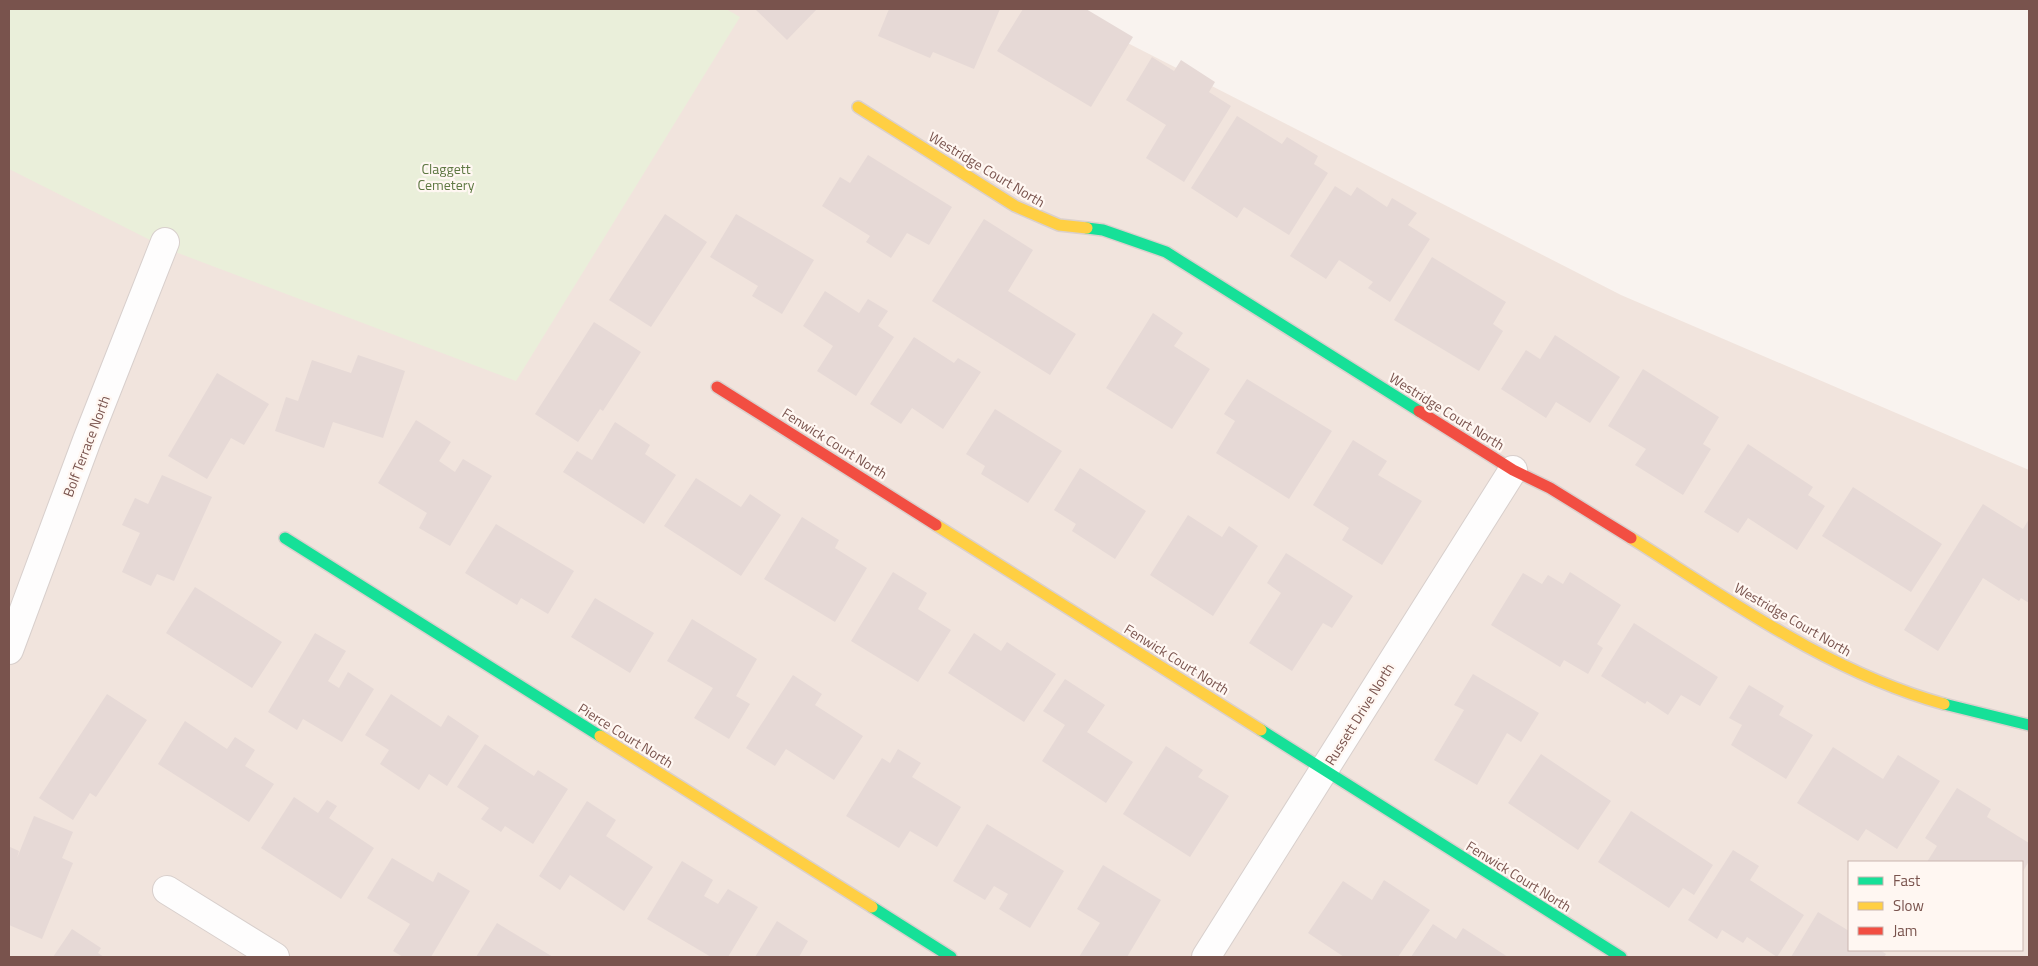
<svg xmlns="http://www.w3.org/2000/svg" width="2038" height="966" font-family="'Titillium Web',sans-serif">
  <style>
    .residential { fill: #f1e4dd; fill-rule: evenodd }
    .green { fill: #eaefda }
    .building { fill: #e6d9d6 }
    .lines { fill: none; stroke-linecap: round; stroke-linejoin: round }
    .street-casing { stroke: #d8cfcc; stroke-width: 30 }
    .fast-casing { stroke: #dad0cd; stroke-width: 14 }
    .slow-casing { stroke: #dad0cd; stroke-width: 14 }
    .jam-casing { stroke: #dad0cd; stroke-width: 14 }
    .street { stroke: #fefdfd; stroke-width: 28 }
    .fast { stroke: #16e098; stroke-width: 11 }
    .slow { stroke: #ffcf43; stroke-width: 11 }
    .jam { stroke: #f24e42; stroke-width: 11 }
    .labels { text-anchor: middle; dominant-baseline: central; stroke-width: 4.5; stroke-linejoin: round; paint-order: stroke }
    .park-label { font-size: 14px; fill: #5e7842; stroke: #fff7f2 }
    .street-label { font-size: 14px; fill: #79534d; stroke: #fff7f2 }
  </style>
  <rect width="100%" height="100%" fill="#f9f3ef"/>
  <path class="residential" d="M9,9h1052l560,286 408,175v487h-2020zM1849,862h173v88h-173z"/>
  <path class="green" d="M9,9h717l14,8 -224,364 -346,-131 -161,-81z"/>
  <path class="building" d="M755,9h62l-30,31z
    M889,9h111l-26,60 -41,-17 -3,6 -52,-22z
    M1023,9h63l47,28 -42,70 -94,-56z
    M1152,57l22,14 7,-11 34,22 -6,10 22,14 -47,76 -38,-24 20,-33 -40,-25z
    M1237,116l45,28 5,-7 31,19 -4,8 14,9 -39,62 -45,-28 -7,11 -46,-30z
    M868,155l84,52 -23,38 -22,-12 -16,25 -25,-16 4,-6 -48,-30 18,-29 10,6z
    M1335,186l16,10 6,-9 30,20 5,-9 25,15 -9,12 22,14 -40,63 -22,-14 5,-6 -34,-22 -13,19 -36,-23z
    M665,214l42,28 -56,85 -42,-27z
    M736,214l78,46 -32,54 -30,-18 6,-10 -48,-29z
    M984,219l49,31 -25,41 68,43 -26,41 -118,-74z
    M1432,257l74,45 -13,22 10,7 -24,40 -85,-51z
    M825,291l34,22 9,-14 20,12 -10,15 16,11 -38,59 -39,-25 16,-25 -30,-20z
    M1153,313l30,20 -9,13 36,23 -38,60 -66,-41z
    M594,322l47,30 -38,59 -3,-2 -22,33 -43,-28z
    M1555,335l65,42 -30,46 -34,-21 -10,16 -45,-29 25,-39 14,9z
    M914,337l40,26 4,-5 23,14 -38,57 -31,-21 -11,16 -31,-20z
    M358,355l47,16 -22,67 -50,-16 -9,26 -49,-17 11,-34 12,4 14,-41 39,13z
    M1643,369l76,48 -16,27 8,5 -28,46 -48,-30 11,-16 -38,-23z
    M217,373l52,31 -25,41 -13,-7 -24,41 -39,-23z
    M1247,379l85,52 -43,68 -73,-46 19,-32 -11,-7z
    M995,409l67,42 -34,52 -47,-29 4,-8 -19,-12z
    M416,420l35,22 -12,19 16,11 8,-13 29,17 -42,70 -31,-18 8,-15 -49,-30z
    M615,422l35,23 -5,9 31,21 -32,49 -81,-52 14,-21 15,9z
    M1353,440l34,21 -9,14 44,26 -40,64 -40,-25 7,-12 -36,-23z
    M1748,444l65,43 -5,8 17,11 -28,44 -49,-32 -10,15 -34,-21z
    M1080,468l66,43 -31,48 -43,-28 4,-7 -22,-14z
    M162,475l50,22 -38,84 -17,-7 -6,12 -29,-14 18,-39 -18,-8 13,-27 13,6z
    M696,478l45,29 9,-13 31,21 -40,61 -77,-50z
    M1853,487l89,57 -31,48 -89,-56z
    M1983,504l40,25 6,-10v84l-8,-5 -2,3 -36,-23 -45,73 -34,-21z
    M1188,515l34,22 7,-11 29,20 -45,70 -63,-41z
    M802,517l37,23 -4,8 32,20 -32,54 -71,-43z
    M496,524l78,47 -26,43 -27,-16 -4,7 -52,-32z
    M1286,553l67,43 -21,32 -9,-5 -31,48 -43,-28 32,-50 -14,-10z
    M893,572l34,21 -9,16 33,21 -33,52 -67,-41z
    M1570,572l51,33 -24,39 6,4 -15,26 -24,-14 -4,7 -69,-42 32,-52 19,11 6,-9 15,9z
    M195,587l87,55 -30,46 -86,-55z
    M595,598l59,35 -24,40 -59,-36z
    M692,619l65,40 -21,37 14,8 -21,35 -35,-21 19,-30 -46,-27z
    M1634,623l84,54 -18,29 -19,-11 -13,20 -21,-14 -2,3 -44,-28z
    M315,633l31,18 -18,30 11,7 9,-16 26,17 -32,53 -39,-23 -6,11 -29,-18z
    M974,633l27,18 6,-9 49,32 -32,48 -76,-49z
    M1473,674l66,39 -18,29 -14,-9 -30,52 -43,-25 30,-50 -10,-5z
    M793,675l29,19 -7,11 48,31 -29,44 -48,-31 -11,17 -29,-18z
    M1065,679l40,26 -18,27 46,30 -27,41 -64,-42 23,-36 -22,-14z
    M1749,685l35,21 -5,9 34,20 -27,44 -55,-34 11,-20 -13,-7z
    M107,694l40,26 -51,77 -6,-4 -17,27 -34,-22z
    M391,694l50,33 7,-12 31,21 -32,50 -18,-12 -10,16 -39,-26 9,-14 -24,-15z
    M185,721l42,28 8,-12 20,13 -10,16 29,18 -25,38 -91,-58z
    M485,744l49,32 4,-6 30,19 -35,55 -28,-18 -4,6 -20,-13 8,-11 -32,-21z
    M1166,746l37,24 -5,7 31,19 -39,61 -67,-43z
    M1833,747l50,32 15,-24 42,26 -43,68 -31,-20 -8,12 -61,-38z
    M898,749l23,14 -9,14 49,30 -24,40 -27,-16 -11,17 -53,-32 36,-58 8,5z
    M1541,754l70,47 -33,49 -70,-47z
    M1957,788l34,21 -4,8 42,26v18l-7,12v-11h-95l10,-16 -12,-8z
    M294,797l24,16 9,-13 10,6 -8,12 45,30 -33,51 -80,-51z
    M587,801l29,19 -10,16 47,31 -29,44 -54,-36 -10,15 -21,-14z
    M1631,811l82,54 -19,30 -11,-7 -14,20 -71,-46z
    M34,816l39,16 -11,26 11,5 -31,76 -33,-14v-77l1,-1 9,4 -2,7z
    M987,824l77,47 -34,57 -31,-19 9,-15 -14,-8 -9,14 -32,-19z
    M1733,850l26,16 -9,14 54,35 -27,42 -30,-20 -4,6 -21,-13 -5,9 -29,-19z
    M392,858l41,24 5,-10 32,19 -39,66h-28l-10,-6 17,-27 -43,-26z
    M682,861l31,19 -9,16 14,8 10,-15 30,18 -30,50h-17l-64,-38z
    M1103,865l58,35 -34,57h-48l21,-34 -23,-14z
    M1384,880l46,30 -32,47h-54l-36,-24 35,-52 29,19z
    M1818,912l31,19v19h31l6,4 -2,3h-93z
    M777,921l31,20 -9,16h-44z
    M497,923l56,34h-77z
    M1433,924l23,15 7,-11 45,29h-97z
    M72,929l29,19 -3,5 6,4h-51z"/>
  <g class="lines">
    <g class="street-casing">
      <path id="street" d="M9,650l78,-210 78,-198
        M167,890l108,67
        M1206,957l307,-487"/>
    </g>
    <g class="fast-casing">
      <path id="fast" d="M1087,228l16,2 63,22 253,159
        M285,538l315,198
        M1944,704l85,21
        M1261,730l360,227
        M872,907l79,50"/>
    </g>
    <g class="slow-casing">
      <path id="slow" d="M858,107l157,99 44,19 28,3
        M936,525l325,205
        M1631,538c100,63 198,134 313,166
        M600,736l272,171"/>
    </g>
    <g class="jam-casing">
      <path id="jam" d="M717,387l219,138
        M1419,411l94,59 37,18 81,50"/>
    </g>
    <use href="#street" class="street"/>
    <use href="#fast" class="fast"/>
    <use href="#slow" class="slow"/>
    <use href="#jam" class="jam"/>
  </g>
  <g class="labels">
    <g class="park-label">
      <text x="446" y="168">Claggett<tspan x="446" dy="16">Cemetery</tspan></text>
    </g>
    <g class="street-label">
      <text transform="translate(987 169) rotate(31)">Westridge Court North</text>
      <text transform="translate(1447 411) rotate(32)">Westridge Court North</text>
      <text transform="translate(835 443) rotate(32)">Fenwick Court North</text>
      <text transform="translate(86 446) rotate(-69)">Bolf Terrace North</text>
      <text transform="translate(1793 619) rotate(30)">Westridge Court North</text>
      <text transform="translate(1177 659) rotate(32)">Fenwick Court North</text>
      <text transform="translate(1359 714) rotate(-58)">Russett Drive North</text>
      <text transform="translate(626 735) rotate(32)">Pierce Court North</text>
      <text transform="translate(1519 876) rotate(32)">Fenwick Court North</text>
    </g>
  </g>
  <rect width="2038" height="966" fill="none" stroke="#79534d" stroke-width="20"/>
  <rect x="1848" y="861" width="175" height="90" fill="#fff7f2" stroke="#c9b5b0"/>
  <rect x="1858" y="877" width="25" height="8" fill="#16e098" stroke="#c9b5b0"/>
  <text x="1893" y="886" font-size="15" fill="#79534d">Fast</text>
  <rect x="1858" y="902" width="25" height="8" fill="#ffcf43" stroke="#c9b5b0"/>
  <text x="1893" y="911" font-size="15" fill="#79534d">Slow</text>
  <rect x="1858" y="927" width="25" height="8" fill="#f24e42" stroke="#c9b5b0"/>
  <text x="1893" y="936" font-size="15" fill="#79534d">Jam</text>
</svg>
